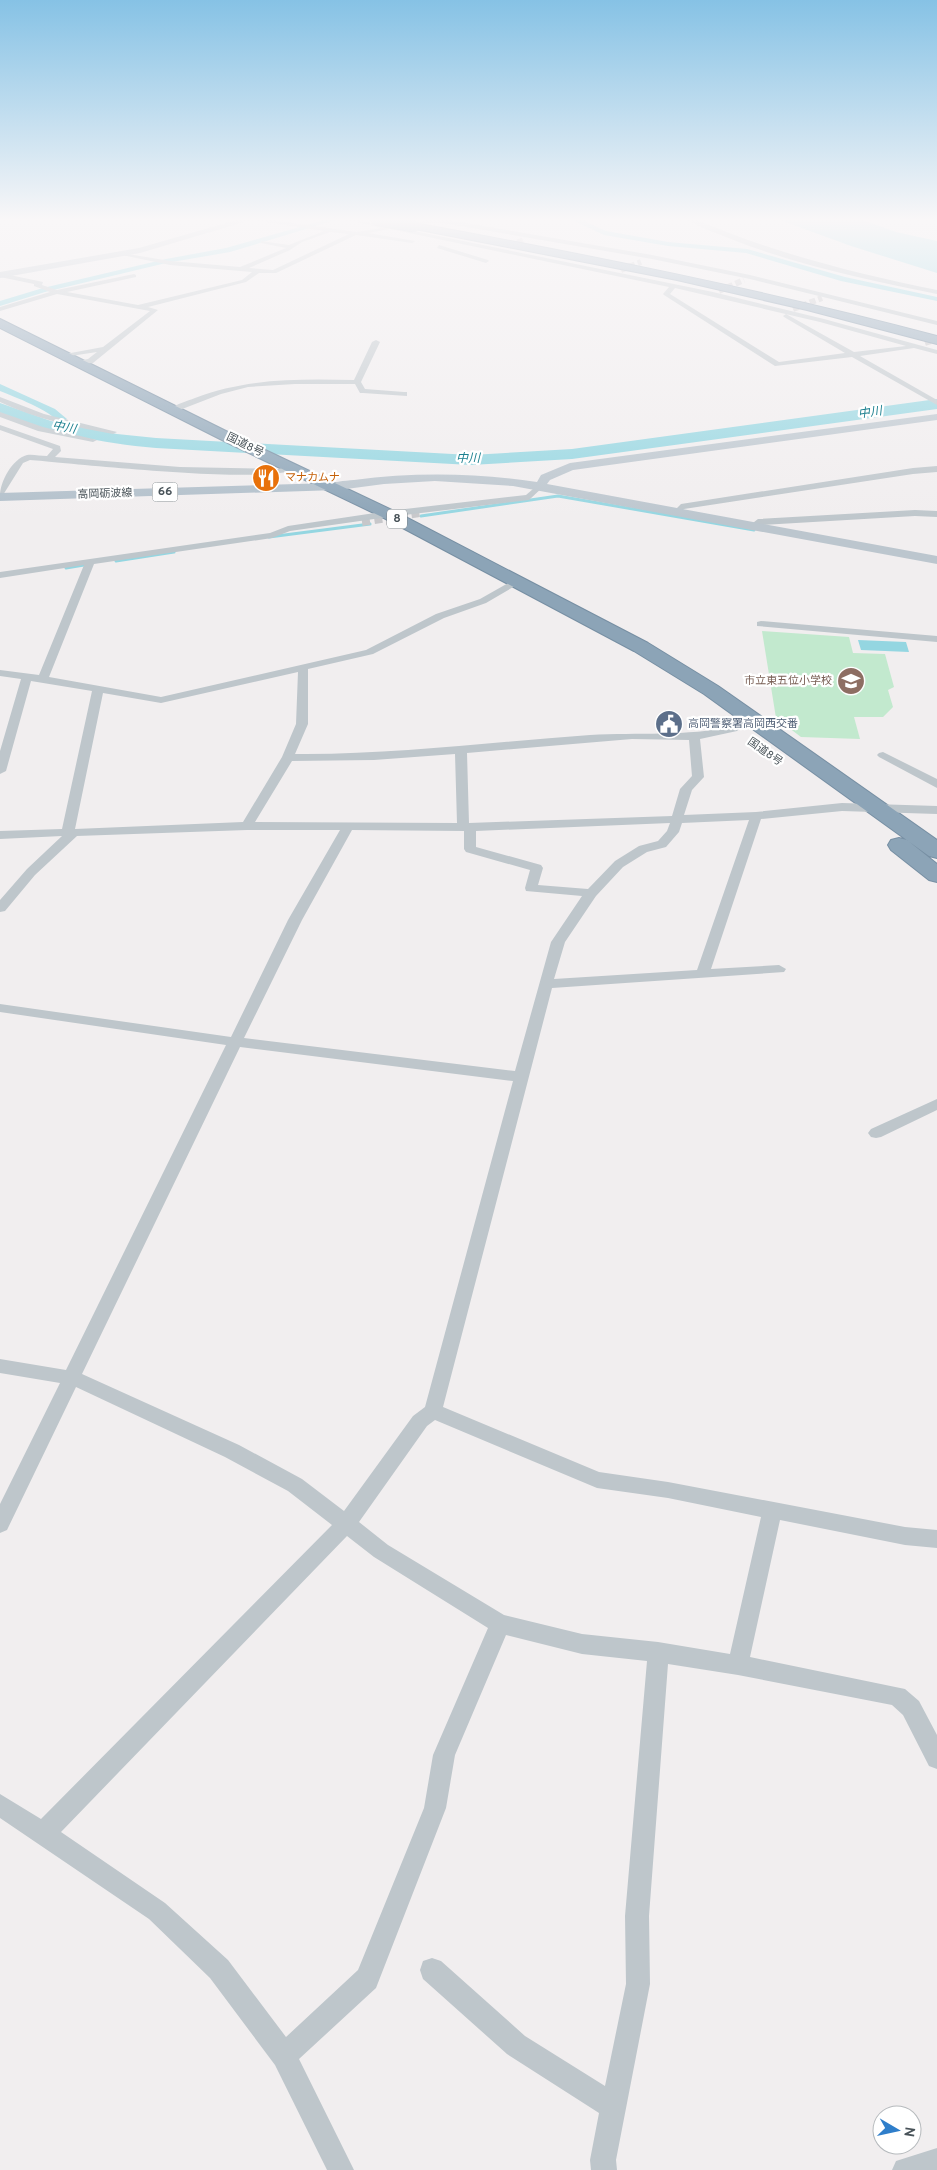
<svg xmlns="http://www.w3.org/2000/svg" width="937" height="2170" font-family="Overpass,'Noto Sans JP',sans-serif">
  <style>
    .green { fill: #c2e9ce }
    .water { fill: #94d6e1 }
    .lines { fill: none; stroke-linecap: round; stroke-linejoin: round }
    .stream { stroke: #94d6e1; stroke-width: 3 }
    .canal { fill: #94d6e1; fill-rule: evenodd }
    .river { fill: #94d6e1; fill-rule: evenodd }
    .street-tunnel-far1 { stroke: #c7c7ca; stroke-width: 6; stroke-dasharray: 6 3; stroke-linecap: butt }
    .street-tunnel { stroke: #c7c7ca; stroke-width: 8; stroke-dasharray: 8 4.5; stroke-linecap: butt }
    .highway-casing { stroke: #778fa3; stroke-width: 2 }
    .street { fill: #bec6cb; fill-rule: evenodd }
    .secondary { fill: #bcc6ce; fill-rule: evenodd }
    .primary { fill: #b1bfca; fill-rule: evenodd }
    .highway { fill: #8ca4b7; fill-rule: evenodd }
    .highway-bridge-casing { stroke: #778fa3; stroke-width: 13; stroke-linecap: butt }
    .highway-bridge { stroke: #8ca4b7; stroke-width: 12 }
    .labels { text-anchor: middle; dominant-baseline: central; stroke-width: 4.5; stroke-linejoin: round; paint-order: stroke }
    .far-street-label { font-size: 11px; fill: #495359; stroke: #fff }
    .far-food-label { font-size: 11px; fill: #c56008; stroke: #fff; text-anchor: start }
    .far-education-label { font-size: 11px; fill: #785e54; stroke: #fff; text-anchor: end }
    .far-service-label { font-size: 11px; fill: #4e5e75; stroke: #fff; text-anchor: start }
    .far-water-label { font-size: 12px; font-style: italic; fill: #1d8090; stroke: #fff }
    .shield { fill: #fff; stroke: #80878b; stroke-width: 1 }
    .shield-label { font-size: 12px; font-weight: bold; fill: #495359 }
  </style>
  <rect width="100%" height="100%" fill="#f1eeef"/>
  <path class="green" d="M762,631l87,6 4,16 32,1 9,33 -6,3 5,17 -10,10h-29l6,22 -59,-2 -25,-19z"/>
  <path class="water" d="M777,219h83l36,13 41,9v32l-86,-27z
    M858,640l48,2 3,10 -48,-2z"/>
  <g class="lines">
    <path class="stream" d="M421,516l137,-20 196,34
      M269,537l101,-13
      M116,561l58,-9
      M66,568l24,-4"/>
    <path class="canal" d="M328,219h11l-109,33 -64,11 -121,29 -45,14v-5l43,-13 123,-29 60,-11z
      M570,219h10l26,12 62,11 79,7 98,28 92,20v4l-96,-20 -95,-28 -78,-7 -64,-11z
      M0,384l55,25 12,10 -4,3h-6c-4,-11 -45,-26 -57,-31z"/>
    <path class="river" d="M937,399v10l-365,50 -101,6 -315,-17c-56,-5 -103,-15 -156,-34v-11l51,18 66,13 39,4 315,17 101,-6z"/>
    <path class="street-tunnel-far1" d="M509,246l15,-6
      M621,270l20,-8
      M719,291l25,-11
      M793,309l29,-11
      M925,343l12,-4"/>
    <path class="street-tunnel" d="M362,522l58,-9"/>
    <g class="highway-casing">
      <path id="highway" d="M414,223c176,32 350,67 523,113v8l-130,-34 -130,-30 -267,-52 -1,-2z
        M0,319l240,119 154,73 254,132 70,43 219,154v18l-8,-2 -225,-162 -70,-43 -252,-134 -152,-73 -230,-116z
        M899,838l8,2 30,24v18l-8,-2 -38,-30 -3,-5 3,-5z"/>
    </g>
    <path class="street" d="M247,219h17l93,13 24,-4 -36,-9c16,0 32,8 47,7 17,-2 33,-7 51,-7l209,36 98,20 187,46v4l-187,-46 -98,-20 -209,-36h-15l-29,5 314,64 111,27 113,31v4l-23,-6 -54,8 77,44v5l-85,-48 -77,9 -111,-71 -1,-1 6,-7 -279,-58 -22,4 47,8 -3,2 -56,-8 -80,38h-17l-13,9 -98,25 10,3 -65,53 -15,2v-4l10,-2 9,-7 -33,5 -4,-2 43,-8 47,-36 -93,-17 -57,17v-4l50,-15 -16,-6v-2l-34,-7v-4l43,9 -1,3 15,5 77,-16 2,1v2l-69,15 71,13 104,-25 10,-8 -82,-7 -48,-10v-2l48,8 70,6 46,-19 -25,-5v-2l28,4 35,-14zM330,232l19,2 -76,36 -24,-2 41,-18 12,-8zM675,288l145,34 86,24 -52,6 -68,-38 -3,2 1,1 61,36 -66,9 -109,-68z
      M687,219h8c78,34 159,54 242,71v4c-68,-14 -136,-28 -201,-53 -16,-7 -35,-12 -49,-22z
      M439,245l49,15 1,1 -3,2 -49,-15z
      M376,340l4,2 -19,40 4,7 39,3h3v4l-44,-3h-3l-5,-9h-60l-47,3 -27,7 -44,17 -7,-2c7,-5 17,-8 25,-11 52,-20 104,-19 159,-18l18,-38z
      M0,397l44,17 73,18 -4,2c-39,-7 -77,-15 -113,-32z
      M0,412l43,15 54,13 -4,2 -55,-11 -38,-14z
      M0,425l60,21 1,5 -6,6 125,10 98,2 15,-4 4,3c-23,18 -227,-5 -267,-8l-7,3 -20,32 -3,1c0,-14 12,-37 27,-41 6,-1 13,1 20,1l6,-7 -53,-19z
      M937,466v6l-24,2 -229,35 -7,6 -4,-3 8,-8 232,-36z
      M540,483l4,3 -15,14 -141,17 -98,14 -18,7 -178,26 -45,113 112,20 205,-47 70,-36 44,-15 37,-21 3,1v4l-34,20 -42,15 -71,36 -65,15v55l-13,30c99,1 196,-12 295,-19 48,-3 97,2 143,-9l4,1 2,2 -2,2 -37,8 4,38 -12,13 -8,25 72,-3 86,-9 95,3v8l-95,-3 -81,8 -50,150 68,-4 7,4 -2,3 -232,16 -109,419 156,65 69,10 237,45 32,3v18l-32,-3 -125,-25 -30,137 155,32 14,12 18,34v34l-8,-3 -26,-51 -11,-10 -154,-30 -70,-11 -19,252 1,68 -34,176 1,10h-26l-1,-10 9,-47 -92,-59 -84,-75 -3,-9 3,-9 9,-3 9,3 84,75 80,50 21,-102 -1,-68 22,-255 -65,-7 -76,-19 -51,120 -9,53 -70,180 -77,71 55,111h-27l-52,-105 -65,-87 -61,-59 -149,-101v-24l41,25 291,-294 -44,-34 -63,-34 -149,-70 -69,143 -7,3v-29l60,-121 -60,-10v-14l66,11 160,-325 -226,-33v-8l231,33 57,-117 52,-90h-93l-170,6 -42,39 -30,36 -5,1v-12l27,-31 35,-33 -62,3v-8l62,-2 30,-138 -61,-10 -25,90 -6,3v-23l21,-72 -21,-3v-6l39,5 45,-110 -84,13v-6l270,-39 18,-7 100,-15 138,-16zM298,672l-2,52 -14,33 -39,65 -168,7 28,-136 58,10zM632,739l57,1 3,36 -12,13 -8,27 -203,7 -2,-70zM455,754l2,69 -202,-1 37,-61 82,-1zM749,820l-52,150 -143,9 11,-37 31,-46 27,-29 24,-15 19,-5 13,-15 3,-9zM670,823l-3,8 -9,10 -19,5 -24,15 -27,28 -50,-4 5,-17 -2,-3 -65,-18v-16zM352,830l112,1v18l2,3 64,18 -5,18 1,3 56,5 -31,46 -36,129 -271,-33 58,-118zM240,1047l273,34 -88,326 -12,9 -69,95 -42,-32 -63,-34 -157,-71zM435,1420l162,68 71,10 93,19 -31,137 -72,-12 -76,-8 -78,-19 -116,-70 -29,-23 68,-96zM347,1536l27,21 114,71 -55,127 -9,53 -66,162 -72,67 -58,-77 -63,-57 -104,-71z
      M915,510l22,1v6l-22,-1 -155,9 -7,4 -4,-3 9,-7z
      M761,621l176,15v6l-180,-16v-4z
      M883,752l54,27v9l-58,-31 -2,-2 2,-2z
      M937,1099v11l-56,27 -5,1 -5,-1 -3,-4 3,-4z
      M937,2148v22h-45l4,-9z"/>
    <path class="secondary" d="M240,219h14l-114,34 -140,25v-6l139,-24z
      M937,414v6l-364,50 -23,10 -3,4 390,72v8l-424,-78 -78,-5 -51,3 -53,7 -6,-4c6,-6 20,-6 29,-7 61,-8 122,-7 183,2l4,-7 29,-12z"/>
    <path class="primary" d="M331,483l7,4 -2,3 -336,11v-8z"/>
    <use href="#highway" class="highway"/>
    <g class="highway-bridge-casing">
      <path id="highway-bridge" d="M376,219l38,7"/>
    </g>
    <use href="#highway-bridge" class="highway-bridge"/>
  </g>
  <linearGradient id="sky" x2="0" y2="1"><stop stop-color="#86c2e5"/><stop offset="0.42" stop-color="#f9f7f8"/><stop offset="1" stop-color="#f9f7f8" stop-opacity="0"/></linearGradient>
  <rect width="937" height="523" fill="url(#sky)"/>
  <defs>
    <g id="restaurant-disc" transform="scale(1.4375)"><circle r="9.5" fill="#e8710a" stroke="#fff"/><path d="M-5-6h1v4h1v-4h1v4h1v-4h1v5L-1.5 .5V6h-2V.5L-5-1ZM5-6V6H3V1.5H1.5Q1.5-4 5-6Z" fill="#fff"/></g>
    <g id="school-disc" transform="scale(1.4375)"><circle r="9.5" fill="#8d6e63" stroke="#fff"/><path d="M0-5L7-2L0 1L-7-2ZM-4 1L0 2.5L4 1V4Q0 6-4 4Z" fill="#fff"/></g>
    <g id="civic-disc" transform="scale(1.4375)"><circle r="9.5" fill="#5c6f8a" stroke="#fff"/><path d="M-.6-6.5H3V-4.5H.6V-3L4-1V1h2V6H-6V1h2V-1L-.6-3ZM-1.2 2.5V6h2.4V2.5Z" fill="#fff"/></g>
  </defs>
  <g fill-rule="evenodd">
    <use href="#restaurant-disc" x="266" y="478"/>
    <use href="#school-disc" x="851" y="681"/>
    <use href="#civic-disc" x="669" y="724"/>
  </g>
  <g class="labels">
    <g class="far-street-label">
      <text transform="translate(245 445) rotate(26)">国道8号</text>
      <text transform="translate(105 494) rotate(-2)">高岡砺波線</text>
      <text transform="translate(765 752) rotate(35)">国道8号</text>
    </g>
    <g class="far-food-label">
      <text x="285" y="478">マナカムナ</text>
    </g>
    <g class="far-education-label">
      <text x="832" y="681">市立東五位小学校</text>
    </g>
    <g class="far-service-label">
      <text x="688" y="724">高岡警察署高岡西交番</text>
    </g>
    <g class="far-water-label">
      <text transform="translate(870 413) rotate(-8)">中川</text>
      <text transform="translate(64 428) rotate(10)">中川</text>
      <text x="468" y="459">中川</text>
    </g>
    <g class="shield">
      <rect x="152.5" y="482.5" width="25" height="19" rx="4"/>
      <rect x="387" y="509.5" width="20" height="19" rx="4"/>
    </g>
    <g class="shield-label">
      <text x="165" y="492">66</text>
      <text x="397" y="519">8</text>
    </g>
  </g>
  <g transform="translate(897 2130) rotate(99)"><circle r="24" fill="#ffffff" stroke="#b6babd"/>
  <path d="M0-4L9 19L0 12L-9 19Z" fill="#2f7eca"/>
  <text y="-8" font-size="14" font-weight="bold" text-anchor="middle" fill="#495359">N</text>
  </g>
</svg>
